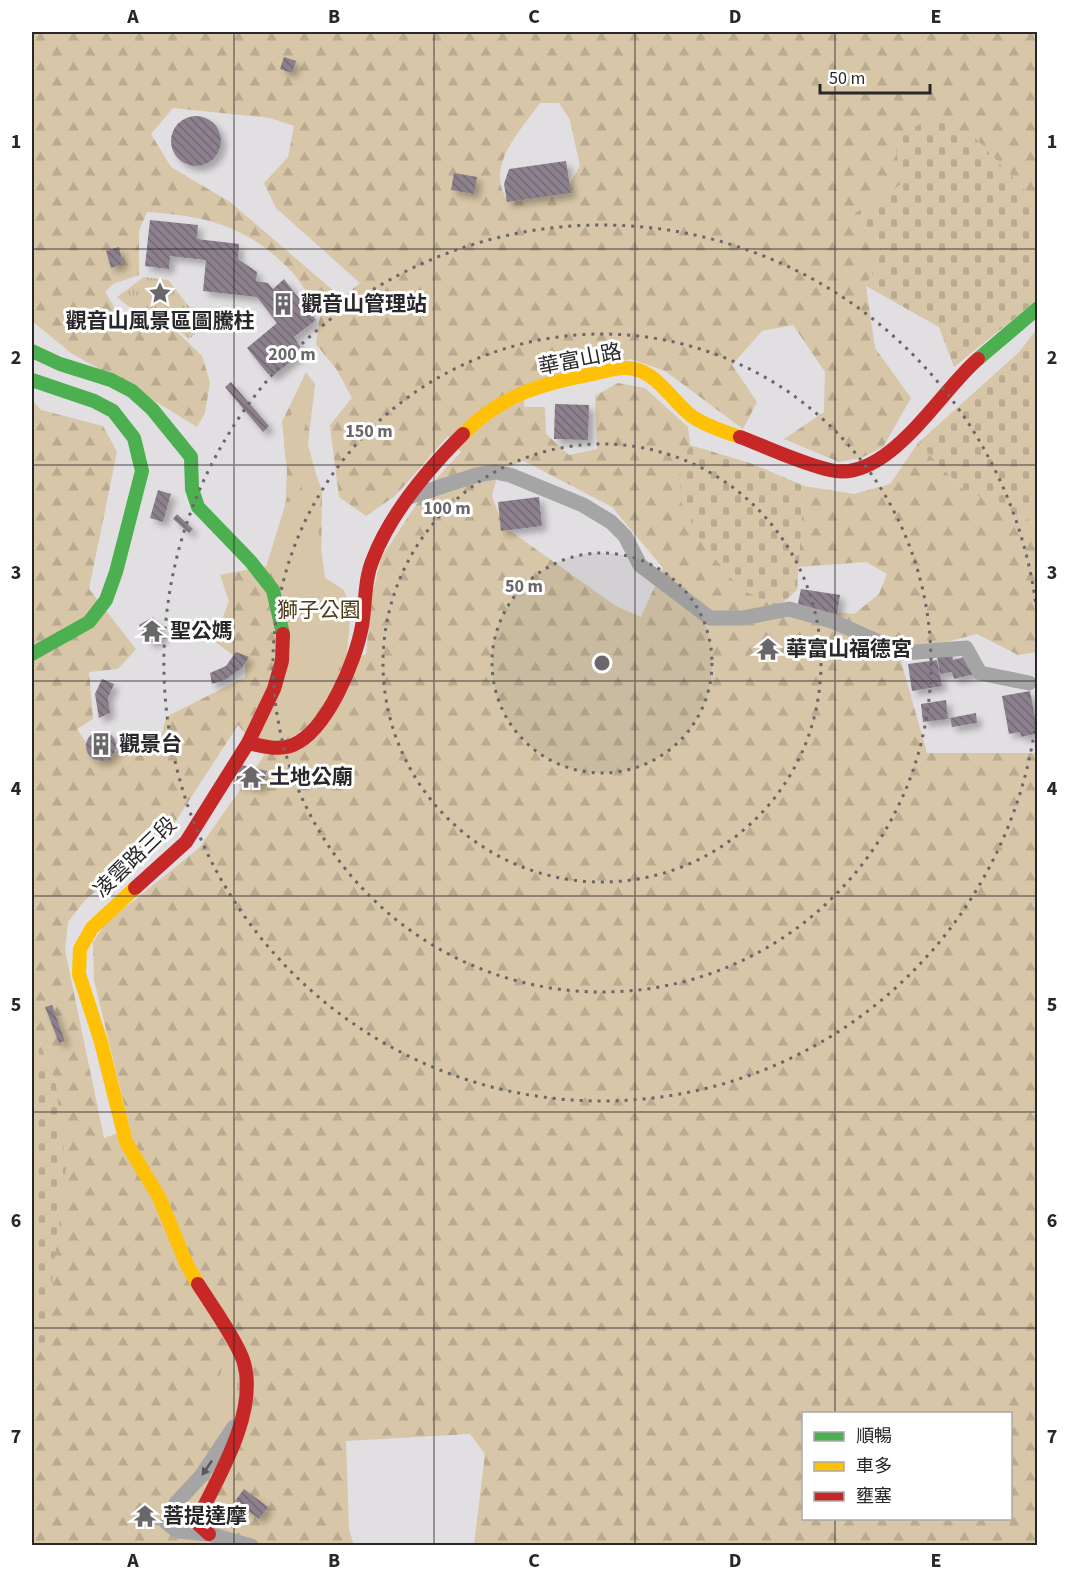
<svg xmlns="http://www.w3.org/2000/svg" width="1069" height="1577" font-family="'Source Sans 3','Noto Sans TC',sans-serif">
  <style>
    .grass { fill: url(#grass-tufts) }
    .forest { fill: url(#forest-firs); fill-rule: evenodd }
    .cemetery { fill: url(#cemetery-stones) }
    .green { fill: #d7c6a7 }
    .building { fill: url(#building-back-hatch); filter: url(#shadow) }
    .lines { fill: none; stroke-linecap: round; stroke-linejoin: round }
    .street { stroke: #a6a5a6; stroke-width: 15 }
    .fast { stroke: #4caf50; stroke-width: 14 }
    .slow { stroke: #ffc107; stroke-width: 14 }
    .jam { stroke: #c62828; stroke-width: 14 }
    .oneway { fill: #5b595b }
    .grid { fill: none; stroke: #292729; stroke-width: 1.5; stroke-opacity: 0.55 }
    .ring { fill: none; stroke: #6a676a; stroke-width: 3; stroke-dasharray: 3 6 }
    .labels { text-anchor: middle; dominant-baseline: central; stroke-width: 6; stroke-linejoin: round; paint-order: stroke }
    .poi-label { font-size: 21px; font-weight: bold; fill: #292729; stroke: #fff; text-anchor: start }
    .street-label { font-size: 21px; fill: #292729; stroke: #fff }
    .park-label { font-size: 21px; fill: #4c3b16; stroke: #fff }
    .centre { fill: #6a676a; stroke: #fff; stroke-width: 3 }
    .ring-label { font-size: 18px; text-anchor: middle; font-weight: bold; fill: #6a676a; stroke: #fff; stroke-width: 6; stroke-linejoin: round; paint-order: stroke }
    .neatline { fill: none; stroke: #292729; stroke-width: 2 }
    .grid-label { font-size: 20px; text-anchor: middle; font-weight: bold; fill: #292729 }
  </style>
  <defs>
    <pattern id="grass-tufts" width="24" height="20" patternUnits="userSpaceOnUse" patternTransform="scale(1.5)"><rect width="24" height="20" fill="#d7c6a7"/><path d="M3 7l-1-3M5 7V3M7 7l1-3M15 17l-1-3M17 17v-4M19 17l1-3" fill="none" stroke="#b9aa90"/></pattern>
    <pattern id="forest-firs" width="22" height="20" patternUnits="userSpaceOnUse" patternTransform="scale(1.5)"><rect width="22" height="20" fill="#d7c6a7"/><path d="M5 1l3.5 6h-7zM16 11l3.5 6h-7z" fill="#b9aa90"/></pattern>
    <pattern id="cemetery-stones" width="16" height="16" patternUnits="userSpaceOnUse" patternTransform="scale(1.5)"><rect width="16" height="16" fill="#d7c6a7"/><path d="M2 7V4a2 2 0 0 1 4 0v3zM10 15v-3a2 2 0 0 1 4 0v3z" fill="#b9aa90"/></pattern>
    <pattern id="building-back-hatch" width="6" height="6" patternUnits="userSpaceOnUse" patternTransform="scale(1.5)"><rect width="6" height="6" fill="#8c808d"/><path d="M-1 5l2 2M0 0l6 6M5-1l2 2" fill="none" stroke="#726973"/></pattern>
    <filter id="shadow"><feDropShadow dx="5" dy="5" stdDeviation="3" flood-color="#0004"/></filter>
  </defs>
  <rect width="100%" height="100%" fill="#e2dfe2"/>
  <path class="grass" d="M144,277l24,3 19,24 20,20 -18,15 -21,-18 -40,-15 -11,-9z"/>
  <path class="forest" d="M32,32h1005v171l-61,-64 -124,76 33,31 -19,40 9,62 36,50 -28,49 -22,11 -22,4 -55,-23 40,-27 1,-40 -32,-47 -31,6 -30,34 25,37 -14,27 -78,-58 -34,-12 -106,28 -1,20h21l1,27 23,21 28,-6 -2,-53 23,-13 27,5 43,39 2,18 -10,22 98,140 76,7 25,-20 8,-20 -21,-12 -68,5 6,-81 50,8 36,-10 28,-41 44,45 75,37v127l-19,3 -41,-21 -78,20 28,99h110v792h-563l11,-91 -15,-20 -124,7 3,89 5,15h-322v-199h12l12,-261 -24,-63v-622l9,10 62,16 14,26 -28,137 47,60 -18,20 -29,3 4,47 -16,10 22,33 35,-21 24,9 8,-33 79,-40v-13l-31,-23 15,-40 -9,-26 46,-9 18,-29 3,-66 -5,-49 24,-50 9,12 -8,69 15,37 -1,82 17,27 11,63 17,-8 6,-58 9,-38 45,-68 35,-38 -13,-16 -53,60 -29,20 -27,-19 -9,-72 22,-27 -15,-28 -21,-26 4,-29c-9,-14 -17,-31 -28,-43 -44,-46 -84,-56 -145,-60l-8,19v44l-26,9 -8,8 12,20 29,4 28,13 28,27 8,26 -5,31 -8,14 -65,-40 -61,-34 -39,-32zM540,103h19l11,17 10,46 -10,17 -62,18c-24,-34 12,-70 32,-98zM173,108l97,10 24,8 -6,31 -24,26 12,25 84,75 -18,15 -112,-96 -59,-35 -20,-33zM524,461l88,46 51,61 -22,49 -25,-11 -113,-80 -11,-30 7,-27zM238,725l26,31 -65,92 -93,75 -13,19 1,38 36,149 -26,9 -39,-188 3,-28 17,-22 83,-67zM804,1414h206v104h-206z"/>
  <path class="cemetery" d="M934,118l42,21 61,64v97l-83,67 -15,-40 -73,-41 19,-40 -33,-31 48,-30 -5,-49z
    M1037,329v196l-75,-37 -44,-45 101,-91z
    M690,445l60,18 54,23 -7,104 -19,17 -38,-18 -37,-45 -22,-42 -1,-35z
    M32,1022l24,63 10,84 -22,178 -12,-1z"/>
  <path class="green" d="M298,390l16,5 -10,35 18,66 -5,25 8,57 19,12 7,18 -4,44 -17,34 -21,30 -18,18 -12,5 -18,-7 24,-130 -18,-38 19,-62 17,-2 -3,-37 -14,-2 -2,-19z
    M226,1348c22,40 8,60 -9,97l-9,1 -2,-4z"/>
  <path class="building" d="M284,57l12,4 -4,12 -12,-4z
    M171 141a25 25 0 1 1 50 0a25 25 0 1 1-50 0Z
    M566,161l5,32 -64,9 -3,-18 5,-15z
    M454,173l23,4 -3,17 -23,-4z
    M150,220l48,5 -1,14 42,5 -1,15 19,13 -1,9 12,2 5,6 11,-10 32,41 -22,17 9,15 -29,23 -6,-1 -21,-26 30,-25 -20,-26 -54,-6 3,-31 -36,-4 -1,13 -24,-3z
    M119,247l4,17 -12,4 -5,-17z
    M231,382l38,44 -6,6 -38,-45z
    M555,404l34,1 -1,35 -34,-1z
    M158,490l13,4 -8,28 -13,-4z
    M539,497l3,29 -41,5 -3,-29z
    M177,514l16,15 -4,4 -16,-14z
    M801,589l39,6 -3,19 -40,-6z
    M153,617l12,19 -14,8 -12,-19z
    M236,652l13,5 -7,11 -17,12 -13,4 -2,-11 16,-7z
    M952,653l1,7 15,-4 6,18 -20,5 -2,-7 -12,2 -3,-18z
    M937,660l5,26 -30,5 -4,-27z
    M102,679l12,5 -6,14 2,15 -11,5 -4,-24z
    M1030,691l8,42 -17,4 -1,-5 -11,2 -7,-38z
    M946,700l2,19 -25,3 -2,-18z
    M976,713l1,10 -25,4 -2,-9z
    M86 746a15 15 0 1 1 30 0a15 15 0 1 1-30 0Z
    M241,765l26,6 -6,17 -26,-5z
    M52,1005l13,36 -6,2 -14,-36z
    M244,1489l24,18 -9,12 -24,-18z"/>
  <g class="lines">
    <path class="street" d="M409,497l68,-22 18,-3 15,3 73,30 28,17 14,14 15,29 70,53h32l47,-9 43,12 72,32 62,-5 14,25 49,10
      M234,1427l-32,48 -26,28 -9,20 10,8 32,3 42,12"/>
    <path class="fast" d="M32,351l28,13 51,16 21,11 20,18 39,48 1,32 6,18 53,55 22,28 10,44
      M978,359l60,-51
      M32,380l62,21 19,10 21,27 8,33 -26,101 -10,28 -17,22 -57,32"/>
    <path class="slow" d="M463,434c37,-38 79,-51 130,-60 15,-3 30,-9 45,-4 22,7 37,34 55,47 13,9 32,15 47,20
      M135,888l-43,40 -12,21 -1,25 22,68 25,100 33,55 28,68 11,19"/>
    <path class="jam" d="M740,437c29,11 60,26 90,33 58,14 110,-79 148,-111
      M248,743c14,3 30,8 45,2 34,-14 63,-85 69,-119 4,-23 2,-46 11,-67 18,-47 55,-90 90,-125
      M135,888l51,-46 62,-99 26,-54 8,-28 1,-27
      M198,1284c12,19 41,60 46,79 14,50 -26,115 -48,159l13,12"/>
  </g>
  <defs><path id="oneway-solid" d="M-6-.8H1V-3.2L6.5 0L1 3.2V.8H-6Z" transform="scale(1.5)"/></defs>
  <use class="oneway" href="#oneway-solid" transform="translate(207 1468) rotate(124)"/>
  <path class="grid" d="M234,32v1514M434,32v1514M635,32v1514M835,32v1382M32,249h1006M32,465h1006M32,681h1006M32,896h1006M32,1112h1006M32,1328h1006M835,1518v28"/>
  <circle cx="602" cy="663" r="110" fill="#6a676a" fill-opacity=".12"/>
  <g class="ring">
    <circle cx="602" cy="663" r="110"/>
    <circle cx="602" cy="663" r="219"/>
    <circle cx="602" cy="663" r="329"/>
    <path d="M1037 713A438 438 0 1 1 1037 613"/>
  </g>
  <defs>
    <g id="sight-bare" transform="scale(1.8)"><path d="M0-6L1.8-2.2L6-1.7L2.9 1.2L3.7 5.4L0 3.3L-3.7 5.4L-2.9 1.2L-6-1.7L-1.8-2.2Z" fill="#6a676a" stroke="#fff" stroke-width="2.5" paint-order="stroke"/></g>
    <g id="building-bare" transform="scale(1.8)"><path d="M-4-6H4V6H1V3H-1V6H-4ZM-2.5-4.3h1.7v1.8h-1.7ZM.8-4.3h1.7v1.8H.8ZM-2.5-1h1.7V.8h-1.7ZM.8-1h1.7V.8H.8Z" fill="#6a676a" stroke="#fff" stroke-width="2.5" paint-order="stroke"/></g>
    <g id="temple-bare" transform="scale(1.8)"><path d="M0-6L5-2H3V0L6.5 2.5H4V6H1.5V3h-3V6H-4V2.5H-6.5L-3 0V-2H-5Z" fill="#6a676a" stroke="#fff" stroke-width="2.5" paint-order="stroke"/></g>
  </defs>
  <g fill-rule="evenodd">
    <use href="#sight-bare" x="160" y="293"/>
    <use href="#building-bare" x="283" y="304"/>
    <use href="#temple-bare" x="152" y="631"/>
    <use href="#temple-bare" x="768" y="649"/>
    <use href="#building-bare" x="101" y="744"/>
    <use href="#temple-bare" x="251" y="777"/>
    <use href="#temple-bare" x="145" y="1516"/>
  </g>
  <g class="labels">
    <g class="poi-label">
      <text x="301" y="304">觀音山管理站</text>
      <text x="160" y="321" text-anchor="middle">觀音山風景區圖騰柱</text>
      <text x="170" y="631">聖公媽</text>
      <text x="786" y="649">華富山福德宮</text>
      <text x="119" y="744">觀景台</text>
      <text x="269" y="777">土地公廟</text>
      <text x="163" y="1516">菩提達摩</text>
    </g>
    <g class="street-label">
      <text transform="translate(580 359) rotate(-11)">華富山路</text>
      <text transform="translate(135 857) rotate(-44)">凌雲路三段</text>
    </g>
    <g class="park-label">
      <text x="319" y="610">獅子公園</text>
    </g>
  </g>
  <circle cx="602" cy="663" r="9" class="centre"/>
  <g class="ring-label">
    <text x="292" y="360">200 m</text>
    <text x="369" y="437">150 m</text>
    <text x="447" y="514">100 m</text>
    <text x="524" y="592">50 m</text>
  </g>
  <rect width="1069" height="1577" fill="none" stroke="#ffffff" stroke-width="66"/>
  <rect x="802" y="1412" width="210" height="108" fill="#ffffff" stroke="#a9a9a9" stroke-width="1.5"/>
  <rect x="814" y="1432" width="30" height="9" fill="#4caf50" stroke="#a9a9a9" stroke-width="1.5"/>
  <text x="856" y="1442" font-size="18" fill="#292729">順暢</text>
  <rect x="814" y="1462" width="30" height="9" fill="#ffc107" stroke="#a9a9a9" stroke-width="1.5"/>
  <text x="856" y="1472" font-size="18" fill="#292729">車多</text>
  <rect x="814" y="1492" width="30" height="9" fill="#c62828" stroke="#a9a9a9" stroke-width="1.5"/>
  <text x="856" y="1502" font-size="18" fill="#292729">壅塞</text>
  <path d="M820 84v9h110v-9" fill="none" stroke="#292729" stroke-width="3"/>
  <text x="829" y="84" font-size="18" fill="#292729" stroke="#ffffff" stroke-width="4.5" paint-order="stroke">50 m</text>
  <rect x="33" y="33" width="1003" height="1511" class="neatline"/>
  <g class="grid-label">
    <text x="133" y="23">A</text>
    <text x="334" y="23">B</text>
    <text x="534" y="23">C</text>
    <text x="735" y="23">D</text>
    <text x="936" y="23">E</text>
    <text x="16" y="148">1</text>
    <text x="1052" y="148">1</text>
    <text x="16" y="364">2</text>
    <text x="1052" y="364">2</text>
    <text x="16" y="579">3</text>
    <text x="1052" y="579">3</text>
    <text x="16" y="795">4</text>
    <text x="1052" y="795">4</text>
    <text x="16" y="1011">5</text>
    <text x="1052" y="1011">5</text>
    <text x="16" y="1227">6</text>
    <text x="1052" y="1227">6</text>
    <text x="16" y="1443">7</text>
    <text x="1052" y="1443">7</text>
    <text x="133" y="1567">A</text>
    <text x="334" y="1567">B</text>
    <text x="534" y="1567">C</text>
    <text x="735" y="1567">D</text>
    <text x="936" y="1567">E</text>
  </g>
</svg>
